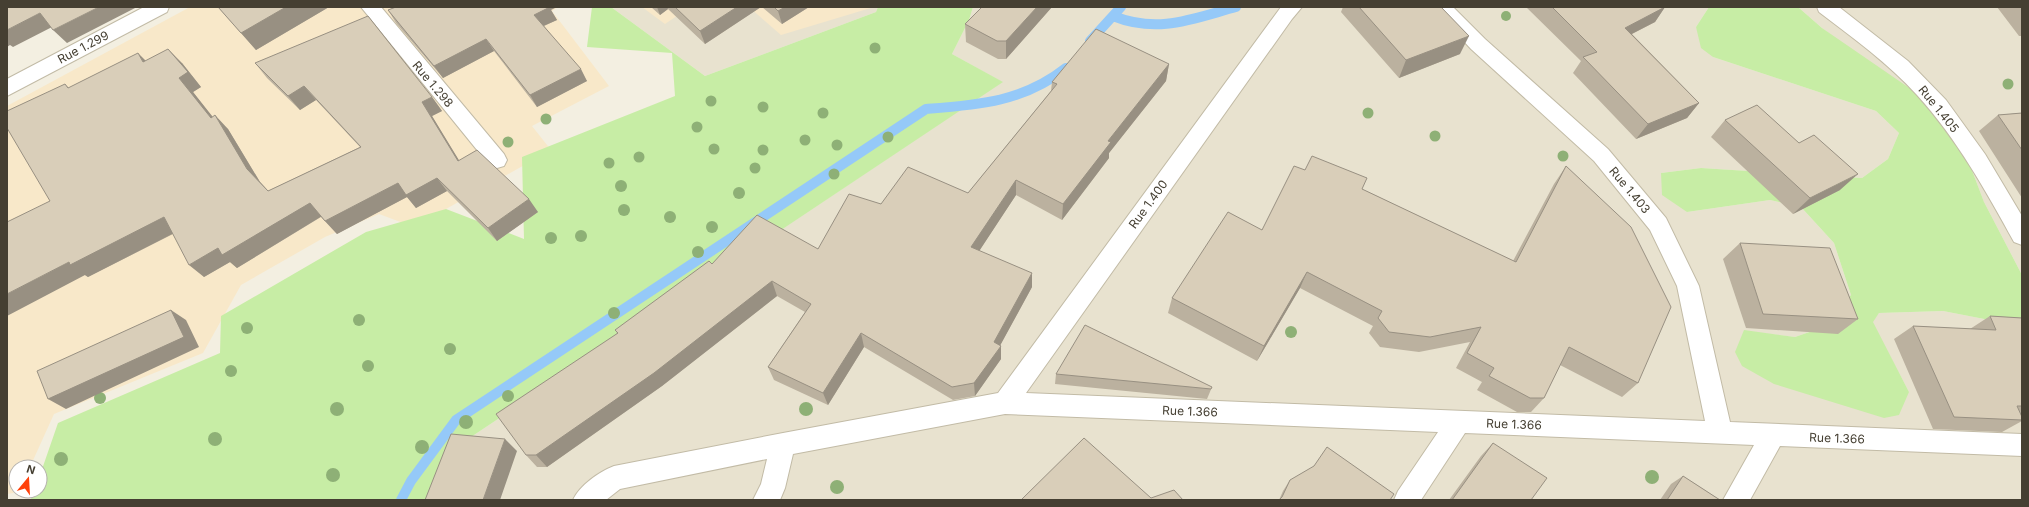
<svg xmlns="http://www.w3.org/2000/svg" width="2029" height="507" font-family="Inter,sans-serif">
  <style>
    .residential { fill: #e8e2cf }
    .commercial { fill: #f8e8c9 }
    .green { fill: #c7eda5 }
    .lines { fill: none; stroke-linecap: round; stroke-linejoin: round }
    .stream { stroke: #95c9f8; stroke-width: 10 }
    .minor-casing { stroke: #c2bba6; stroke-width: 2 }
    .minor { fill: #fff; fill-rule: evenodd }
    .tree { fill: #8eb076 }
    .wall { fill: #bbb19f }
    .shaded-wall { fill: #989082 }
    .building { fill: #d9ceb9; stroke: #989082 }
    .labels { text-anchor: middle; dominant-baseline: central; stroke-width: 3; stroke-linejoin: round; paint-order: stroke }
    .street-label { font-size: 12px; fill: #453f32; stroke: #fff }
  </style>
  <rect width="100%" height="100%" fill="#f3efe1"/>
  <path class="residential" d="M611,7h267l-2,5 -171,64z
    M973,7h736l-13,20 17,30 163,54 23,22 -11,26 -26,19 -161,-10 -40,5 26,39 83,-12 31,7 33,36 17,52 -30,33 -26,9 -51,-6 165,61 -37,-70 7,-9 64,-2 67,13 12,-3v179h-1583l20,-55 543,-363 -50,-28 17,-34z
    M1798,7h224v268l-38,-73 -27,-71 -135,-103z"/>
  <path class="commercial" d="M190,7h368l-6,4 57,75 -77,40 19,24 -137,77 -35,-13 -54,23 -84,48 -38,68 -149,61 -24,53h-14v24l3,1 -12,2v-388z
    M642,7h48l-25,17z
    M749,7h125l-93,28z"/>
  <path class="green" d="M592,7h19l94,69 171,-64 2,-5h95l-4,13 -17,34 51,28 -544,363 -20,55h-413l5,-1 3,-8h6v-16l18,-52 162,-70 1,-37 145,-84 80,-23 78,30 -2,-82 153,-61 -3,-43 -85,-6z
    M1709,7h89l24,21 99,68 36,35 27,71 38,73v46l-12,3 -67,-13 -64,2 -6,9 36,70 -10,23 -15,3 -110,-34 -32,-18 -7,-14 9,-22 51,7 26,-9 30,-33 -17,-52 -33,-36 -31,-7 -83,12 -25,-17 -1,-22 40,-5 161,10 26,-19 11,-26 -23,-22 -163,-54 -12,-9 -5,-21z"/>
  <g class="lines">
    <path class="stream" d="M1113,16c45,18 79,3 123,-9
      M1090,41l31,-34
      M401,500l10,-19 45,-61 470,-311c52,-4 97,-7 140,-41"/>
    <g class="minor-casing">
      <path id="minor" d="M144,7h25l-2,5 -160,84v-17z
        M361,7h20l123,147 3,6 -3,6 -7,2 -7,-2z
        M1281,7h21l-10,12 -266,374 679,28 -28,-135 -27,-56 -56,-69 -123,-112 -39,-42h21l32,32 123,110 58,69 33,68 31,136 292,12v22l-242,-10 -30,54h-27l31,-55 -289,-12 -44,67h-27l4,-9 40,-59 -433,-18 -212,40 -8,34 -5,12h-27l8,-16 6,-25 -147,30 -14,11h-33c7,-15 26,-28 41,-34l169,-33 215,-40z
        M1817,7h22l69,54 38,39 39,54 37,62v29l-8,-3c-28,-51 -57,-103 -97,-147 -29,-32 -64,-57 -98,-83z"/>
    </g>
    <use href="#minor" class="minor"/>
  </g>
  <g class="tree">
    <circle cx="1506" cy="16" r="5"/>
    <circle cx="875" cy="48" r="5.5"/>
    <circle cx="2008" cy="84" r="5.5"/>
    <circle cx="711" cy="101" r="5.5"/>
    <circle cx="763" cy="107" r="5.5"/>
    <circle cx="823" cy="113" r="5.5"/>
    <circle cx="1368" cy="113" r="5.5"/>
    <circle cx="546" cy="119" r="5.5"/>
    <circle cx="697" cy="127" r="5.5"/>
    <circle cx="1435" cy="136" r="5.5"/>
    <circle cx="888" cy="137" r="5.5"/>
    <circle cx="805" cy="140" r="5.5"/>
    <circle cx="508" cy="142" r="5.5"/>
    <circle cx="837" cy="145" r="5.5"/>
    <circle cx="714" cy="149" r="5.5"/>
    <circle cx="763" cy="150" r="5.5"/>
    <circle cx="1563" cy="156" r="5.5"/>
    <circle cx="639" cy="157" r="5.5"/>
    <circle cx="609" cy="163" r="5.5"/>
    <circle cx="755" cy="168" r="5.5"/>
    <circle cx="834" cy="174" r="5.5"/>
    <circle cx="621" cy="186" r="6"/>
    <circle cx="739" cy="193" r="6"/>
    <circle cx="624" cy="210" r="6"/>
    <circle cx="670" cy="217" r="6"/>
    <circle cx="712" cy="227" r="6"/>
    <circle cx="581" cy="236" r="6"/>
    <circle cx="551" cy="238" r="6"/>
    <circle cx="698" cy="252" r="6"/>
    <circle cx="614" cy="313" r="6"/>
    <circle cx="359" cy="320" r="6"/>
    <circle cx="247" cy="328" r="6"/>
    <circle cx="1291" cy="332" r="6"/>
    <circle cx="450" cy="349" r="6"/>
    <circle cx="368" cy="366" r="6"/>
    <circle cx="231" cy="371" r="6"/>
    <circle cx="508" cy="396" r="6"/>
    <circle cx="100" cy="398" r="6"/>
    <circle cx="337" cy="409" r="7"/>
    <circle cx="806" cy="409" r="7"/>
    <circle cx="466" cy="422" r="7"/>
    <circle cx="215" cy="439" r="7"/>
    <circle cx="422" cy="447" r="7"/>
    <circle cx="61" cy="459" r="7"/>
    <circle cx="333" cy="475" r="7"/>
    <circle cx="1652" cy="477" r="7"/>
    <circle cx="837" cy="487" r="7"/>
  </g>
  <path class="wall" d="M218,7h111l-73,43z
    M651,7h110l-56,37 -37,-35 -8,6z
    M762,7h47l-27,17z
    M982,7h70l-46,52h-8l-32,-17 -1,-18z
    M1343,7h98l19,47 -61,24 -58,-66z
    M1526,7h139l-10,15 -23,12 67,69 -12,15 -51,21 -63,-66 8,-12z
    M1997,7h25v29h-3z
    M388,10h163l6,10 -13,6 43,55 -50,26 -43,-56 -51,27 -47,-55z
    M146,61l36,2 19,24 -8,5 19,25 16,12 32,53 8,9 92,-44 -44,-47 -16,10 -33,-32 -12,-15 177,34 10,14 -10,5 27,45 79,51 -41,29 -50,-50 -31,17 -9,-11 -70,37 -16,-17 -84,51 -7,-6 -26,15 -31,-43 -85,43 -3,-2 -20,-191 4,4z
    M1169,64l-3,17 -57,72v5l-47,62 -46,-25 -37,56 53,36 -32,58 1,14 -26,37 -22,4 -89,-53 -36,58 -54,-25 -6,-13 37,-55 -28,-16 -115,90 -115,81h-10l-11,-12 91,-122 -2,-3 97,-66 106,-15 63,-45 87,-11 83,-102 1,-9z
    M2022,113v85l-43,-67 19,-16z
    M1725,120l115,70 -47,24 -82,-77z
    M1566,166l72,217 -16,14 -62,-32 -16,33 -13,14h-14l-40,-22 5,-8 -26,-14 14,-26 -51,10 -39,-5 -11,-14 4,-7 -73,-38 -43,73 -89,-48 4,-15 90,-68 43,-60 57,19 151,72 41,-77z
    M1740,243l118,76 -20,15 -92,-6 -23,-69z
    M1990,316l32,2v103l-20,11 -69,-3 -39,-90 19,-13 57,3z
    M1056,374l156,13 -5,12 -152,-15z
    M1493,443l38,57h-82l32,-44z
    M1683,476l37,24h-60l11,-16z
    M1290,480l100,20h-111l4,-9z"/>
  <path class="shaded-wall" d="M99,7h38l-70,36 -14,-13z
    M286,7h43l-73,43 -15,-17z
    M547,7h10l-6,3 6,10 -16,7 -7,-12z
    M657,7h10l1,2 -8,6z
    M737,7h24l-56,37 -5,-13z
    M785,7h24l-27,17 -4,-13z
    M1037,7h15l-46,52v-18z
    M1665,7l-10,15 -41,21 11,-15z
    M40,13l14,13 -41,21 -3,-2 -3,2v-17z
    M1469,36l-9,18 -61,24 7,-18z
    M486,39l8,12 -51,27 -9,-12z
    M168,49l14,14 19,24 -8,5 31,39 -13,-13 -32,-40z
    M138,53l14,14 -9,-5z
    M1169,64l-3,17 -57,72v5l-47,62 1,-16 45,-63z
    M581,69l6,12 -50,26 -7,-12z
    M304,86l12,14 -16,10 -12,-14z
    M432,97l10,14 -10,5 36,59 -10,-14 -36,-59z
    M1699,103l-12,15 -51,21 12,-15z
    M215,115l13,14 32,53 21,23 -34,-36z
    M1858,174l-18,16 -47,24 17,-16z
    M437,178l10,13 -31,17 -9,-11 -70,37 -12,-13 73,-38z
    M1016,180v15l-44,67 -1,-15z
    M529,199l9,13 -41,29 -9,-13z
    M310,203l12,13 -85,52 -7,-6 -26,15 -15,-12 29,-17z
    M164,217l16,13 -92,47 -3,-2 -78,41v-22l62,-32z
    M1307,272l-7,16 -43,73 7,-15z
    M1032,273v14l-37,68 6,-9v13l-26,37 -1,-13 20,-41z
    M772,281l5,15 -115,90 -115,81 -11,-12z
    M171,310l15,10 13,27 -133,62 -18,-10z
    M861,333l3,14 -36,58 -5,-12z
    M505,439l12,12 -17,49h-17z"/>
  <path class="building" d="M7,7h92l-46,23 -13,-17 -33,17z
    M218,7h68l-45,26z
    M396,7h154l-16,8 47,54 -51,26 -44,-56 -52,27 -46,-56z
    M675,7h62l-37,24z
    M774,7h11l-7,4z
    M982,7h55l-31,34h-9l-32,-17z
    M1359,7h82l28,29 -63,24z
    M1552,7h113l-40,21 74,75 -51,21 -65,-67 14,-5z
    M368,16l64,81 -10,5 36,59 19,-11 52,49 -41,29 -51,-50 -31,17 -8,-12 -73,38 -15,-18 -88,52 -4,-7 -29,17 -25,-48 -94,48 -1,-3 -62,32v-72l43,-21 -43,-73v-17l58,-27 3,4 70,-35 5,9 25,-13 20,23 -9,6 32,40 4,-3 32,54 21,22 93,-44 -57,-61 -16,10 -33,-33z
    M1096,29l73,35 -61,77 3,1 -48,62 -47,-24 -45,67 61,26 -38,69 7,4 -27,37 -22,4 -91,-54 -38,60 -55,-26 43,-63 -39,-23 -118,92 -118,82h-10l-30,-41 122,-81 -3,-3 94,-69 3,3 45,-49 61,34 31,-55 32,10 27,-37 60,26 89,-109 -5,-2z
    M1757,105l42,38 15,-8 44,39 -48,24 -85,-78z
    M2022,113v37l-24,-35z
    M1312,156l55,22 -5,11 154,73 50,-96 65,61 40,80 -33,76 -69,-36 -25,51h-14l-41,-22 5,-8 -27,-15 14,-26 -51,10 -41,-5 -11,-14 4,-7 -75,-39 -43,74 -92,-48 56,-86 34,18 32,-64 11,4z
    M1740,243l90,5 28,71 -95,-5z
    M171,310l13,27 -136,62 -11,-28z
    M1990,316l32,2v88h-5l5,11v3l-68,-3 -41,-91 83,4z
    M1085,325l127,62 -1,2 -155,-15z
    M451,434l54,5 -22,61h-58z
    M1084,438l67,60 23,-8 9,10h-162z
    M1493,443l54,35 -16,22h-79z
    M1327,447l67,47 -4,6h-111l3,-3 8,-17 24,-14z
    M1683,476l37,24h-53z"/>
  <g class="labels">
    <g class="street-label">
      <text transform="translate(83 47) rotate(-28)">Rue 1.299</text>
      <text transform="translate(433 84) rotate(50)">Rue 1.298</text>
      <text transform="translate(1939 109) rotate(51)">Rue 1.405</text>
      <text transform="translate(1630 190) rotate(50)">Rue 1.403</text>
      <text transform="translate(1148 204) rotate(-54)">Rue 1.400</text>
      <text transform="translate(1190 411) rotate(2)">Rue 1.366</text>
      <text transform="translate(1514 424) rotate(2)">Rue 1.366</text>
      <text transform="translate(1837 438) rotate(2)">Rue 1.366</text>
    </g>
  </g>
  <rect width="2029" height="507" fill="none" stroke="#453f32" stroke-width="16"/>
  <g transform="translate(28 479) rotate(18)"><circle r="19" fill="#ffffff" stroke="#b5b2ad"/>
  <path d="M0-3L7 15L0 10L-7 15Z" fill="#ff420c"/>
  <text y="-6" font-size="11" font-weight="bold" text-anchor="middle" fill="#453f32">N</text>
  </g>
</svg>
